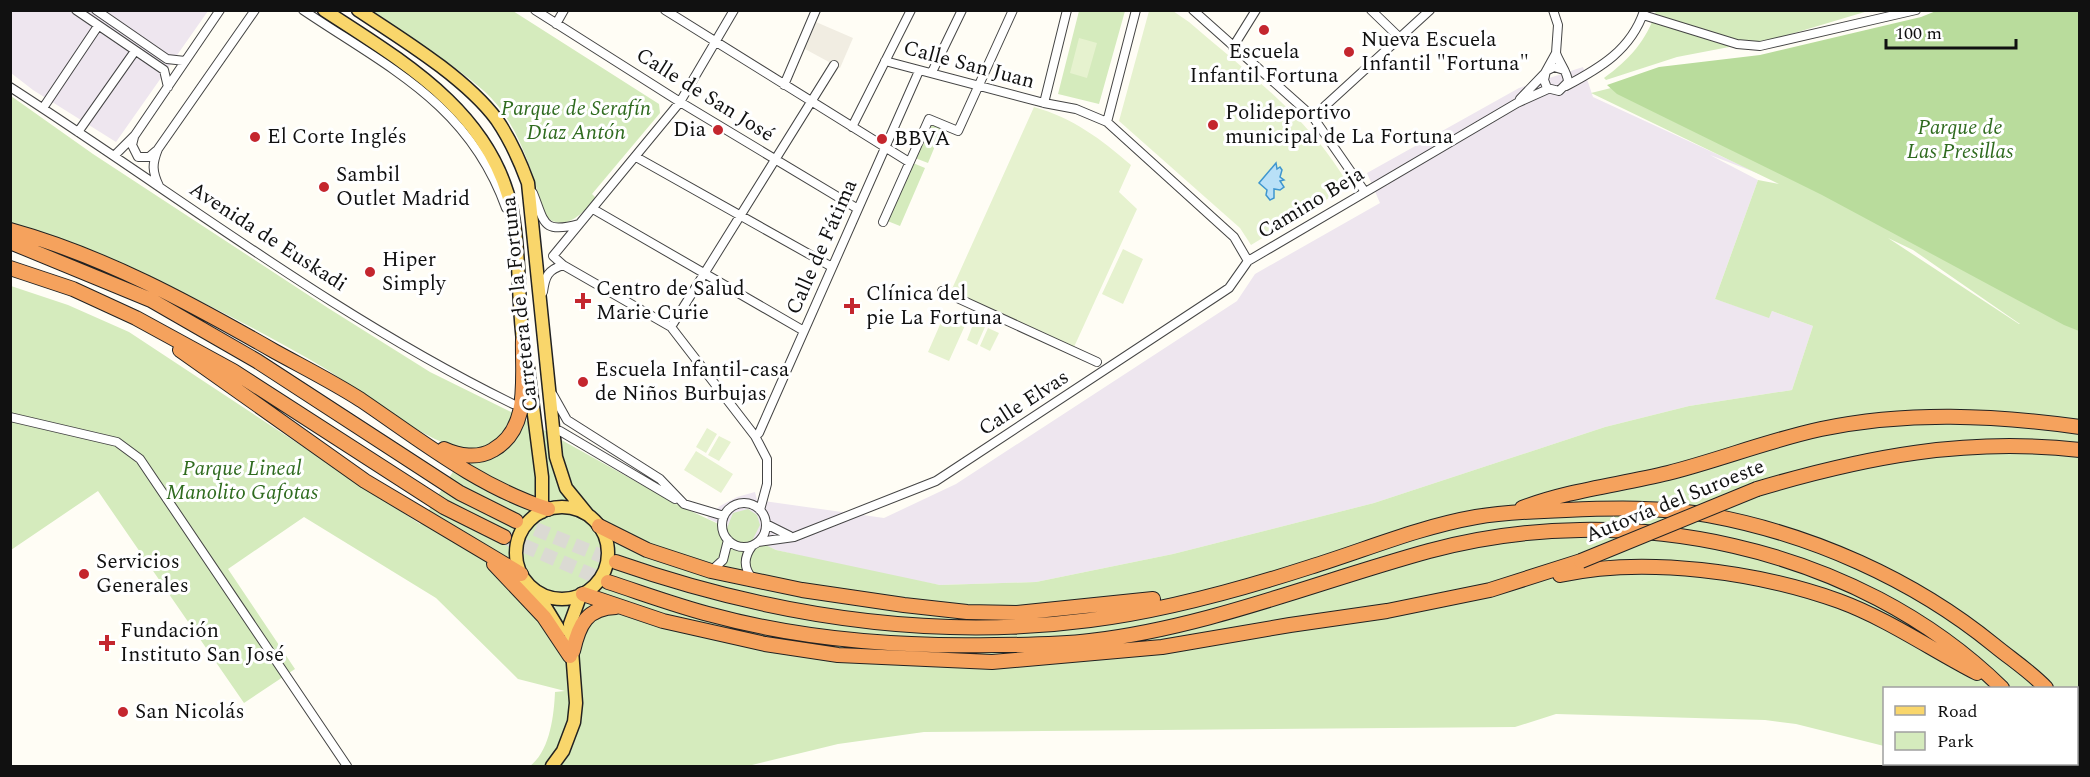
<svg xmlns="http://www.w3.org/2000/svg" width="2090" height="777" font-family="Spectral,serif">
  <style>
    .industrial { fill: #eee6ef }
    .green { fill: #d5ebbd; fill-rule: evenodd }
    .forest { fill: #b9dc9c }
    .pitch { fill: #e6f2cf }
    .plaza { fill: #f1ede2 }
    .water { fill: #b9e0f7; stroke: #3f96cf; stroke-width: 1.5 }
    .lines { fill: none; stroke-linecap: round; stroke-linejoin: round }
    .highway-tunnel { stroke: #dbdad3; stroke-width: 14; stroke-dasharray: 14 7; stroke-linecap: butt }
    .street-casing { stroke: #444; stroke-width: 10 }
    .primary-casing { stroke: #222; stroke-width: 15 }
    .highway-casing { stroke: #222; stroke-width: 16 }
    .street { stroke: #fff; stroke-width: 8 }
    .primary { stroke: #f9d66b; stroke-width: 12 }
    .highway { stroke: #f5a25d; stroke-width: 14 }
    .highway-bridge-casing { stroke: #222; stroke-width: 16; stroke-linecap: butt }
    .highway-bridge { stroke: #f5a25d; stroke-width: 14 }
    .poi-dot { fill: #c4262e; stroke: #fff; stroke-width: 2 }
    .labels { text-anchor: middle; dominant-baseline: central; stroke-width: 6; stroke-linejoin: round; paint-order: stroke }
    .poi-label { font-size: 21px; fill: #111; stroke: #fff; text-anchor: start }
    .street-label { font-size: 21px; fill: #111; stroke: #fff }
    .park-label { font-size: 21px; font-style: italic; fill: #2f6b1f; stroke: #fff }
  </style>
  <rect width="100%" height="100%" fill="#fffdf5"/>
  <path class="industrial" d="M10,11h198l-92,131 -83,-52 -22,-17z
    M1583,67l10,30 169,78 -52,-20 48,25 -43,119 54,18 3,-6 41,15 -21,64 -103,16 -84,21 -231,76 -201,51 -137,28 -96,3 -66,-12 -98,-23 -69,-32 13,-12 17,-9 18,-5 2,8 127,18 72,-34 281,-183 18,-27 125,-71 -13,-30 152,-85z"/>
  <path class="green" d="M370,11h143l146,93 1,9 -68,81 4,4c-14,16 -32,36 -52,17 -11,-42 -26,-94 -60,-124 -34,-30 -76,-54 -114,-80z
    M1079,11h46l-26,93 -41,-10z
    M1656,11h212l-87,26 -104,20 -71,23 -2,-2c25,-18 43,-38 52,-67z
    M2079,11v755h-133l-2,-2h132v-76h-192v58l-88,-22 -31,-4 -209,-6 -41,13 -591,5 -86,12 -90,22h-218c20,-15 24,-51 25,-74l10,-1 -47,-12 -82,-81 -132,-81 -76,52 67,100 -51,34 -146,-212 -87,59v-264l57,19 61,27 291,192 46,-73c-58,-17 -105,-63 -157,-92 -95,-54 -194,-102 -298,-135v-128l82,58 235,154 102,64 85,42 163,91 49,23 6,-15 15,-4 9,6 3,10 -7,14 23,11 164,35 96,-3 137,-28 201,-51 231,-76 84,-21 103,-16 21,-64 -41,-15 -3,7 -54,-19 43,-119 21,4 -188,-91 40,-10zM1888,238l25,12 107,74h-1z
    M930,123l12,6 -14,34 -13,-5z
    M913,163l12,5 -25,58 -15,-6z"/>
  <path class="forest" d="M1936,11h143v320l-15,-6 -242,-130 -205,-101 -10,-9 52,-18 101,-12 161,-38z"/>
  <path class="pitch" d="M1149,11h24l16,11c58,50 122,97 160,164l-98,59 -11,-17 -121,-107z
    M1079,38l18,5 -10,35 -17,-5z
    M1034,107c39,11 67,32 97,58l-12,27 18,17 -63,138 -123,-56z
    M1123,249l20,10 -20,45 -21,-10z
    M946,311l21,10 -18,40 -21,-9z
    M974,322l11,5 -8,18 -10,-5z
    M988,328l11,5 -9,18 -10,-5z
    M707,428l10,6 -11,19 -10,-6z
    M719,436l12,6 -12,19 -11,-6z
    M696,451l37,23 -12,19 -37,-23z"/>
  <path class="plaza" d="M816,22l37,16 -13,30 -35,-19z"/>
  <path class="water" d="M1276,163l1,6 3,-2 2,3 -2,7 4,3 -4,1 4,6 -4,3 -6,-1v9l-4,2 -4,-5 1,-5 -8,-7z"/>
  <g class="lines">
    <path class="highway-tunnel" d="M516,521l100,41
      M504,537l104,45"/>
    <g class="street-casing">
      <path id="street" d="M76,10l88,60 4,17
        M96,10l71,49 18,2
        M303,10c86,58 166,94 203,198
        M535,10l145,92 178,107
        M665,10l244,152
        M734,10l-54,92 -127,154 10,9 108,62 84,109 12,23v25l-7,26
        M1193,10l120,107 52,75
        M1371,10l29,28
        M1553,10l5,15 -2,28
        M1643,15l94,29 23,2 156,-36
        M556,24l8,-14
        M1233,47l23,-37
        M885,61l159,42 32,6 31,13 127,115 14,24
        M932,72l30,-62
        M784,85l32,-75
        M1566,86c34,-18 65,-36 78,-75
        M10,87c166,107 325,230 503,317
        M1520,99l25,-26 11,-20c3,10 12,19 12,29l-9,9 -12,-3 -3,-8 2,-9 8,-4 10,3
        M1044,103l23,-93
        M43,108l55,-82
        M1313,117l117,-107
        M1107,122l29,-112
        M852,127l59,-117
        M78,132l57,-81
        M134,137l-2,8 6,12h11l7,-6
        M114,156l21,-21 85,-125
        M636,157l196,110
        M159,186c-7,-15 -7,-22 -1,-37l97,-139
        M533,193c12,30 9,41 46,31
        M593,209l211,122
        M883,222l46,-103 29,12 55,-121
        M942,291l155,71
        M543,292c2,-16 5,-22 20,-27
        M671,327l163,-262
        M553,395l14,25 93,59 24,25 40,12
        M10,417l107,25 23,17 207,307
        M560,431l115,68
        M755,436l4,-3 160,-362
        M722 525a22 22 0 1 1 44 0a22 22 0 1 1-44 0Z
        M766,524l24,12
        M758,542l36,-5 142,-56 284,-187 9,-6 19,-27 269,-158 31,-14
        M752,546c-8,11 -9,21 0,32
        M711,571l12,-11 5,-20"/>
    </g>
    <g class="primary-casing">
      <path id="primary" d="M324,10c78,51 168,102 188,201 9,45 5,92 12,137
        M358,10c44,29 108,68 139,110 13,19 23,41 31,63l28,274 10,31 22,27
        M528,368l14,109v35
        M516 553a46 46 0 1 1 92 0a46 46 0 1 1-92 0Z
        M535,590l25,41
        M552,766l11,-15 11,-29 2,-19 -6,-79 11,-30"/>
    </g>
    <g class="highway-casing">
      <path id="highway" d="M10,230c94,26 180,73 264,121 29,16 59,31 87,49 59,40 118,87 187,109
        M10,242l141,58 106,61 203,132 56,28
        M10,268l63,21 63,29 97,53 211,136 60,30
        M180,350l185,131 156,93
        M444,449c15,7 34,10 49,1 38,-21 29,-72 30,-110
        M1757,489c108,-32 209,-52 323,-39
        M1522,508c47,-18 97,-23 146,-35 51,-13 102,-33 153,-44 87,-18 172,-14 259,-2
        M599,526l48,24 64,21 91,19 102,15 63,7 50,1 136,-14
        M616,562c152,53 314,79 474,58 72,-9 152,-31 220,-53 55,-17 109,-40 166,-50 30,-5 59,-6 90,-7 47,-2 96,-3 142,5 103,19 205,64 286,130 17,14 37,27 52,43
        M494,564l50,53 26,39
        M1560,575c85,-19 198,-3 279,26 49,18 93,49 138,72
        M608,582c34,11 69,24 104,33 92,25 188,32 283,30 32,0 64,0 95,-4 118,-14 226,-59 339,-90 195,-53 427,-6 573,137
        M583,594l80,27 102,23 73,11 154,7 170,-15 128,-22 97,-14 103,-21 91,-29
        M573,651c6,-27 14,-43 43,-44
        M2076,726l4,3
        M2071,764l3,2"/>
    </g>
    <use href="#street" class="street"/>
    <use href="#primary" class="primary"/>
    <use href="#highway" class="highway"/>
    <g class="highway-bridge-casing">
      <path id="highway-bridge" d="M1581,561l176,-72"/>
    </g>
    <use href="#highway-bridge" class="highway-bridge"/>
  </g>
  <g class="poi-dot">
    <circle cx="1264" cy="30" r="6"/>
    <circle cx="1349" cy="52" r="6"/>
    <circle cx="1213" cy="125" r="6"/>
    <circle cx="718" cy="130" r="6"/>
    <circle cx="255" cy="137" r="6"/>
    <circle cx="882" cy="139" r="6"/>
    <circle cx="324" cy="187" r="6"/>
    <circle cx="370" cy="272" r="6"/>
    <path d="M580 292h6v6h6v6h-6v6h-6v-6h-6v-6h6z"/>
    <path d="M849 297h6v6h6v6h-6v6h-6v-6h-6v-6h6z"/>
    <circle cx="583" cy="382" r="6"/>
    <circle cx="84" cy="574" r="6"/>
    <path d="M104 634h6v6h6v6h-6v6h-6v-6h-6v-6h6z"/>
    <circle cx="123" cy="712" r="6"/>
  </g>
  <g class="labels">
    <g class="poi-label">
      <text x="1361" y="40">Nueva Escuela<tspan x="1361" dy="24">Infantil "Fortuna"</tspan></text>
      <text x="1264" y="52" text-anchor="middle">Escuela<tspan x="1264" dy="24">Infantil Fortuna</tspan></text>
      <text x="1225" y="113">Polideportivo<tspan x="1225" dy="24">municipal de La Fortuna</tspan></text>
      <text x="706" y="130" text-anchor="end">Dia</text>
      <text x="267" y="137">El Corte Inglés</text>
      <text x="894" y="139">BBVA</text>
      <text x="336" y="175">Sambil<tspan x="336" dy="24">Outlet Madrid</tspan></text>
      <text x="382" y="260">Hiper<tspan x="382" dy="24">Simply</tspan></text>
      <text x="596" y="289">Centro de Salud<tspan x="596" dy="24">Marie Curie</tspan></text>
      <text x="866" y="294">Clínica del<tspan x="866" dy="24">pie La Fortuna</tspan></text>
      <text x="595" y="370">Escuela Infantil-casa<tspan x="595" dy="24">de Niños Burbujas</tspan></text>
      <text x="96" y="562">Servicios<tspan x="96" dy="24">Generales</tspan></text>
      <text x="120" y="631">Fundación<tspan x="120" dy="24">Instituto San José</tspan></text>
      <text x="135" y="712">San Nicolás</text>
    </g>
    <g class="street-label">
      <text transform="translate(969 65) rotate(15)">Calle San Juan</text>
      <text transform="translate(705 95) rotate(32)">Calle de San José</text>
      <text transform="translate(1311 203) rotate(-31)">Camino Beja</text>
      <text transform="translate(268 237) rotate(33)">Avenida de Euskadi</text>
      <text transform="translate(822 247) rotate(-66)">Calle de Fátima</text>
      <text transform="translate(520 304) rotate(-96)">Carretera de la Fortuna</text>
      <text transform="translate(1024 403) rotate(-33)">Calle Elvas</text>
      <text transform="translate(1675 501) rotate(-22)">Autovía del Suroeste</text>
    </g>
    <g class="park-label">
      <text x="576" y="109">Parque de Serafín<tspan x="576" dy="24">Díaz Antón</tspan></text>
      <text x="1960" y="128">Parque de<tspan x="1960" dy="24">Las Presillas</tspan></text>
      <text x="242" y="469">Parque Lineal<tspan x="242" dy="24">Manolito Gafotas</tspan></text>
    </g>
  </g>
  <rect width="2090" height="777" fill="none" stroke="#111111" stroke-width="24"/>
  <rect x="1883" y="687" width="195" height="78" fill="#ffffff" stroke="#a0a0a0" stroke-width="1.5"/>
  <rect x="1895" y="706" width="30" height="9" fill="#f9d66b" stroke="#a0a0a0" stroke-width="1.5"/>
  <text x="1937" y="717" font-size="18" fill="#111111">Road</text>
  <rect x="1895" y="732" width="30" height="18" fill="#d5ebbd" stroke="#a0a0a0" stroke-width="1.5"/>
  <text x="1937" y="747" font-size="18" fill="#111111">Park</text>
  <path d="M1886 39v9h130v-9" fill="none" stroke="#111111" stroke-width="3"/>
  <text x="1895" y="39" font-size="18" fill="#111111" stroke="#ffffff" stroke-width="4.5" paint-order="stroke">100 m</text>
</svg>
